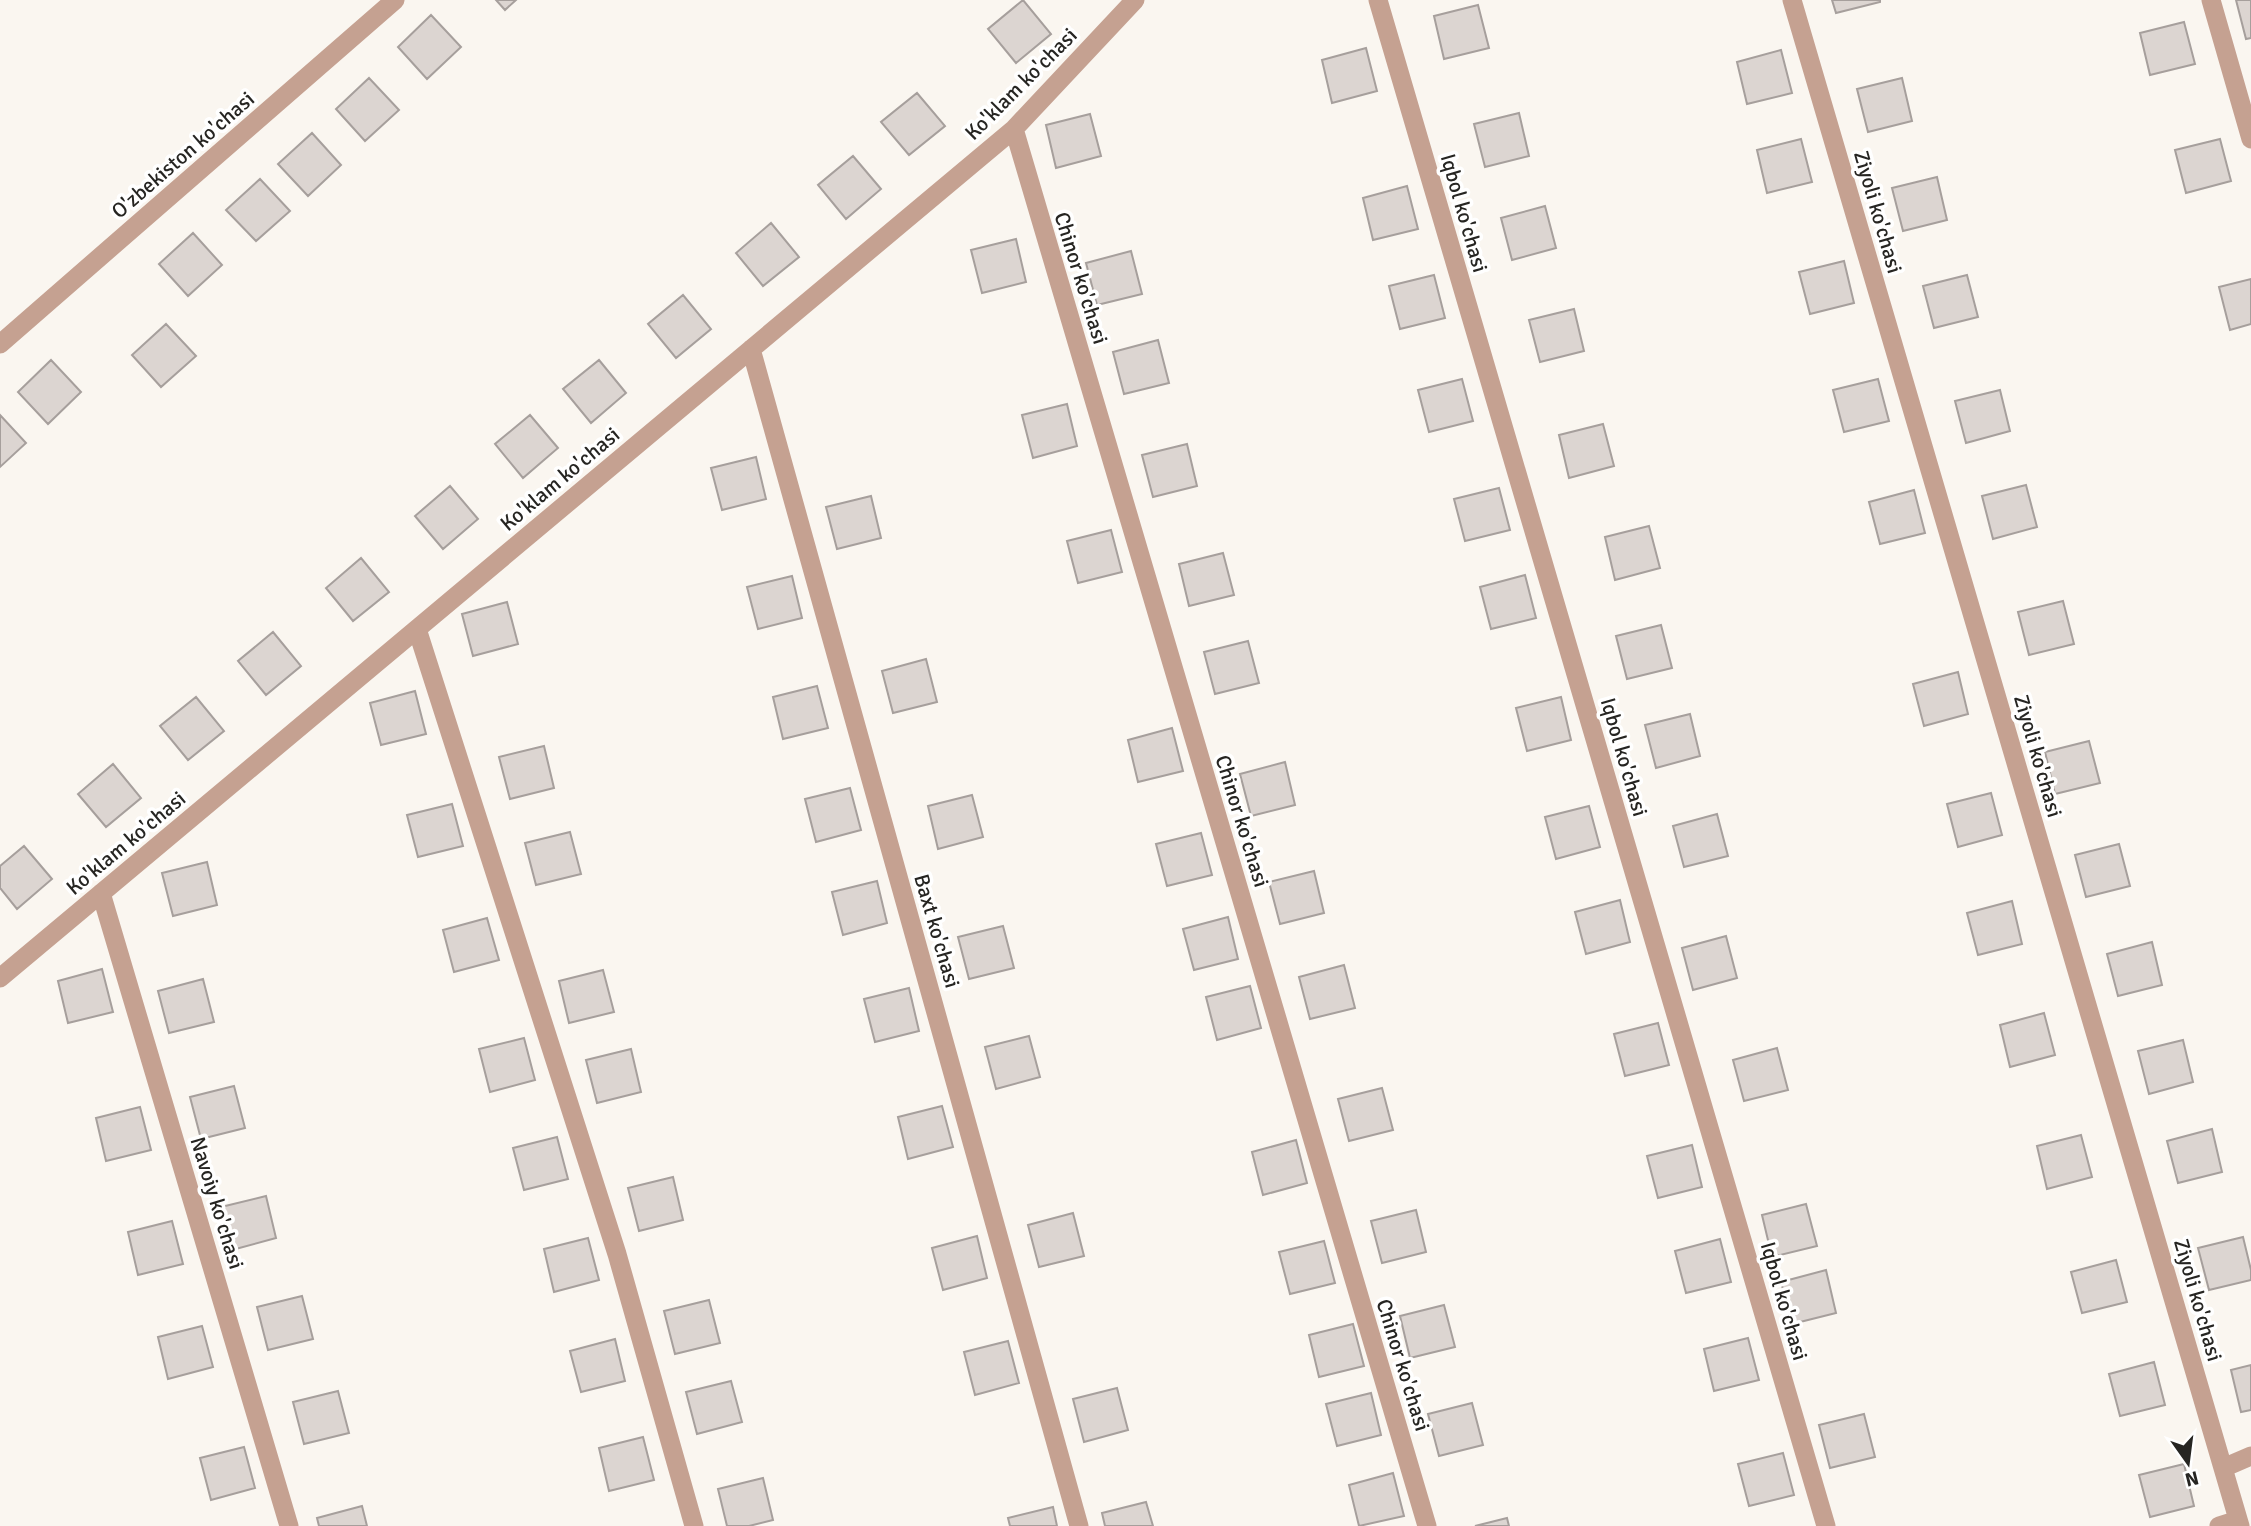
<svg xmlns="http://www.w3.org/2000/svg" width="2251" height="1526" font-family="Signika,sans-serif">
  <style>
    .building { fill: #dcd5d1; stroke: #a69f9c; stroke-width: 2 }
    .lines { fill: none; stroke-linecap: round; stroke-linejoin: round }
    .minor { stroke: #c5a191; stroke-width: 19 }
    .labels { text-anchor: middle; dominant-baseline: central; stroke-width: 7; stroke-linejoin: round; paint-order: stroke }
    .street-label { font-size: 21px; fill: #262522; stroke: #fff }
  </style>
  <rect width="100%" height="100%" fill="#faf6f0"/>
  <path class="building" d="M496,0h20l-11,10z
    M1023,0l28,34 -35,29 -28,-34z
    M1832,0h48v2l-44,11z
    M2236,0h15v38l-5,1z
    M1478,5l11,43 -45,11 -10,-43z
    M431,15l30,32 -34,32 -29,-32z
    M2184,22l11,42 -45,11 -10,-42z
    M1366,48l11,43 -45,12 -10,-43z
    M1781,50l11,43 -45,11 -10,-42z
    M369,78l30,32 -34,31 -29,-32z
    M1902,78l10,43 -44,11 -11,-43z
    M917,93l28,33 -36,29 -28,-33z
    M1519,113l10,43 -44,11 -11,-43z
    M1090,114l11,42 -45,12 -10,-43z
    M312,133l29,32 -33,31 -30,-32z
    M1801,139l11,43 -45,11 -10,-43z
    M2220,139l11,42 -45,12 -11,-43z
    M853,156l28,33 -35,30 -28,-34z
    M1937,177l10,43 -44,11 -11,-43z
    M260,179l30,32 -34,30 -30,-31z
    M1407,186l11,43 -45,11 -10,-42z
    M1545,206l11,42 -44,12 -11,-42z
    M771,223l28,34 -36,29 -27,-33z
    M193,233l29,32 -34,31 -29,-32z
    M1016,239l10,43 -44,11 -11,-43z
    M1131,251l11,43 -45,11 -11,-42z
    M1844,261l10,42 -44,11 -11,-42z
    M1434,275l11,43 -45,11 -11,-43z
    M1967,275l11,42 -44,11 -11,-42z
    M2251,279v45l-21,6 -11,-43z
    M683,295l28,34 -35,29 -28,-34z
    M1574,309l10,42 -44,11 -11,-42z
    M166,324l30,32 -35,31 -29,-32z
    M1158,340l11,43 -45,11 -11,-42z
    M51,360l30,32 -33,32 -30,-32z
    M599,360l27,33 -35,30 -28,-34z
    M1462,379l11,42 -44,11 -11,-42z
    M1878,379l11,42 -45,11 -11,-42z
    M2000,390l10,41 -44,12 -11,-42z
    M1067,404l10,42 -44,12 -11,-43z
    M0,415l26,28 -26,24z
    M530,415l28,33 -35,30 -28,-34z
    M1603,424l11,42 -45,12 -10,-43z
    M1187,444l10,42 -44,11 -11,-42z
    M756,457l10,42 -44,11 -11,-42z
    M2026,485l11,42 -44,12 -11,-43z
    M450,486l28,33 -35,30 -28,-33z
    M1499,488l11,42 -45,11 -11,-42z
    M1914,490l11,43 -45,11 -11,-42z
    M871,496l10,42 -44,11 -11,-42z
    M1649,526l11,42 -45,12 -10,-43z
    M1111,530l11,42 -44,11 -11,-42z
    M1223,553l11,42 -45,11 -10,-42z
    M361,558l28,34 -36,29 -27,-33z
    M1525,575l11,43 -45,11 -11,-42z
    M792,576l10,42 -44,11 -11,-42z
    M2063,601l11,43 -45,11 -11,-43z
    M507,602l11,42 -45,12 -11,-42z
    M1661,625l11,43 -45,11 -11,-43z
    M273,632l28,34 -35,29 -28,-34z
    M1248,641l11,42 -44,11 -11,-42z
    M926,659l11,43 -44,11 -11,-42z
    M1958,672l10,42 -44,12 -11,-42z
    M817,686l11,42 -45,11 -10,-42z
    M415,691l11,43 -45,11 -11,-42z
    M196,697l28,34 -36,29 -28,-34z
    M1561,697l10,43 -44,11 -11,-43z
    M1690,714l10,42 -44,12 -11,-43z
    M1172,728l11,43 -45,11 -10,-42z
    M2089,741l11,42 -45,11 -10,-42z
    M544,746l10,42 -44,11 -11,-42z
    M1285,762l10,43 -44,11 -11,-42z
    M113,764l28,34 -35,29 -28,-33z
    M850,788l11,42 -45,12 -11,-43z
    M1991,793l11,42 -44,12 -11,-43z
    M972,795l11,42 -45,12 -10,-43z
    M452,804l11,42 -45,11 -11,-42z
    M1589,806l11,41 -44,12 -11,-42z
    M1717,814l11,42 -44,11 -11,-41z
    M570,832l11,42 -45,11 -11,-42z
    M1201,833l11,42 -45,11 -11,-42z
    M2119,844l11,42 -44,11 -11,-42z
    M24,846l28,33 -35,30 -17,-21v-22z
    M207,862l10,43 -44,11 -11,-43z
    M1314,871l10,42 -44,11 -11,-42z
    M877,881l10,42 -44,12 -11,-43z
    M1620,900l10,42 -44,12 -11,-42z
    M2012,901l10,43 -44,11 -11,-42z
    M1228,917l10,42 -44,11 -11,-41z
    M487,918l12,42 -45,12 -11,-42z
    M1003,926l11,42 -45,11 -11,-42z
    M1726,936l11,42 -44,12 -11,-42z
    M2152,942l10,43 -44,11 -11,-42z
    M1344,965l11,43 -45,11 -11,-42z
    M102,969l11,43 -45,11 -10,-42z
    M603,970l11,42 -45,11 -10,-42z
    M203,979l11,43 -45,11 -11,-42z
    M1250,986l11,42 -44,12 -11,-43z
    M909,988l10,43 -44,11 -11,-43z
    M2044,1013l11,42 -45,12 -10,-42z
    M1658,1023l11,42 -44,11 -11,-42z
    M1029,1036l11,41 -44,12 -11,-42z
    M524,1038l11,42 -45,12 -11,-43z
    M2183,1040l10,42 -44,12 -11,-43z
    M1777,1048l11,42 -44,11 -11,-41z
    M631,1049l10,43 -44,11 -11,-43z
    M234,1086l11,42 -44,11 -11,-42z
    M1382,1088l11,42 -44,11 -11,-42z
    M942,1106l11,41 -45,12 -10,-42z
    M140,1107l11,43 -45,11 -10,-43z
    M2212,1129l10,43 -44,11 -11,-42z
    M2081,1135l11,42 -45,12 -10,-43z
    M557,1137l11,42 -44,11 -11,-42z
    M1296,1140l11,43 -44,12 -11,-43z
    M1692,1145l10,42 -44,11 -11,-42z
    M673,1177l10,43 -44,11 -11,-43z
    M266,1196l10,42 -44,12 -11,-43z
    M1806,1204l11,42 -45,11 -10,-42z
    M1416,1210l10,42 -44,11 -11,-42z
    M1073,1213l11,43 -45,11 -11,-42z
    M172,1221l11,43 -45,11 -10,-43z
    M977,1236l10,42 -44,12 -11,-42z
    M2243,1237l8,33v10l-42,10 -11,-42z
    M588,1238l11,42 -45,12 -10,-43z
    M1720,1239l11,43 -45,11 -11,-42z
    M1324,1241l11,42 -45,11 -11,-42z
    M2116,1260l11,42 -45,11 -11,-41z
    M1826,1270l10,43 -44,11 -11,-42z
    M302,1296l11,43 -45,11 -11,-43z
    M709,1300l11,43 -45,11 -11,-43z
    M1444,1305l11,42 -45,11 -10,-42z
    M1353,1324l11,42 -45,11 -10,-42z
    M202,1326l11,41 -45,12 -10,-42z
    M1748,1338l11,42 -45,11 -10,-42z
    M615,1339l10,42 -44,11 -11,-41z
    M1008,1341l11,42 -44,12 -11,-43z
    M2154,1362l11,43 -45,11 -11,-42z
    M2251,1365v45l-10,2 -10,-42z
    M731,1381l11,41 -45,12 -11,-42z
    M1117,1388l11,42 -44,12 -11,-43z
    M338,1391l11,42 -45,11 -11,-42z
    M1371,1393l10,42 -44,11 -11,-42z
    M1472,1403l11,42 -44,11 -11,-42z
    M1864,1414l11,43 -45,11 -11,-43z
    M643,1437l11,43 -45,11 -10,-43z
    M244,1447l11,41 -44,12 -11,-42z
    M1783,1453l11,42 -45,11 -11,-42z
    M2184,1464l10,42 -44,11 -11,-42z
    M1393,1473l11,43 -45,10 -10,-41z
    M763,1478l10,42 -24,6h-22l-9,-37z
    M1146,1502l7,24h-48l-3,-13z
    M362,1506l5,20h-48l-2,-8z
    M1053,1507l4,19h-47l-2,-8z
    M1507,1518l2,8h-34z"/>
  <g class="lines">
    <path class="minor" d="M1378,0l448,1526
      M1792,0l448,1526
      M2211,0l40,139
      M1014,129l413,1397
      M0,344l395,-344
      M751,349l328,1177
      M417,629l200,625 77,272
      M101,893l188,633
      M0,978l1014,-849 121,-129
      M2223,1468l28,-12
      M2219,1526l19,-6"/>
  </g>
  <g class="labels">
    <g class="street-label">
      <text transform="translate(1021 84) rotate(-45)">Ko'klam ko'chasi</text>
      <text transform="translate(183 155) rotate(-41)">O'zbekiston ko'chasi</text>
      <text transform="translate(1878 212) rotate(74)">Ziyoli ko'chasi</text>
      <text transform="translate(1464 213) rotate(74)">Iqbol ko'chasi</text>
      <text transform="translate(1081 278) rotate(73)">Chinor ko'chasi</text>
      <text transform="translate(560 479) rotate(-40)">Ko'klam ko'chasi</text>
      <text transform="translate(2038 756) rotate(74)">Ziyoli ko'chasi</text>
      <text transform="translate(1624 757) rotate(74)">Iqbol ko'chasi</text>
      <text transform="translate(1242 821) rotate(73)">Chinor ko'chasi</text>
      <text transform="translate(126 843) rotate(-40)">Ko'klam ko'chasi</text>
      <text transform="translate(937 931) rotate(74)">Baxt ko'chasi</text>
      <text transform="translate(217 1203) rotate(73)">Navoiy ko'chasi</text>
      <text transform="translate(2198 1300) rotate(74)">Ziyoli ko'chasi</text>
      <text transform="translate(1784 1301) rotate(74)">Iqbol ko'chasi</text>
      <text transform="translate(1403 1365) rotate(73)">Chinor ko'chasi</text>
    </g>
  </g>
  <g transform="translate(2188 1463) rotate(166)" stroke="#ffffff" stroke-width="5" paint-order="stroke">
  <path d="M0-5L12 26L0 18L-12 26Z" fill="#262522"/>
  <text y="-10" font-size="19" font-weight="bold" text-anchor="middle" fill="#262522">N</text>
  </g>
</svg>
